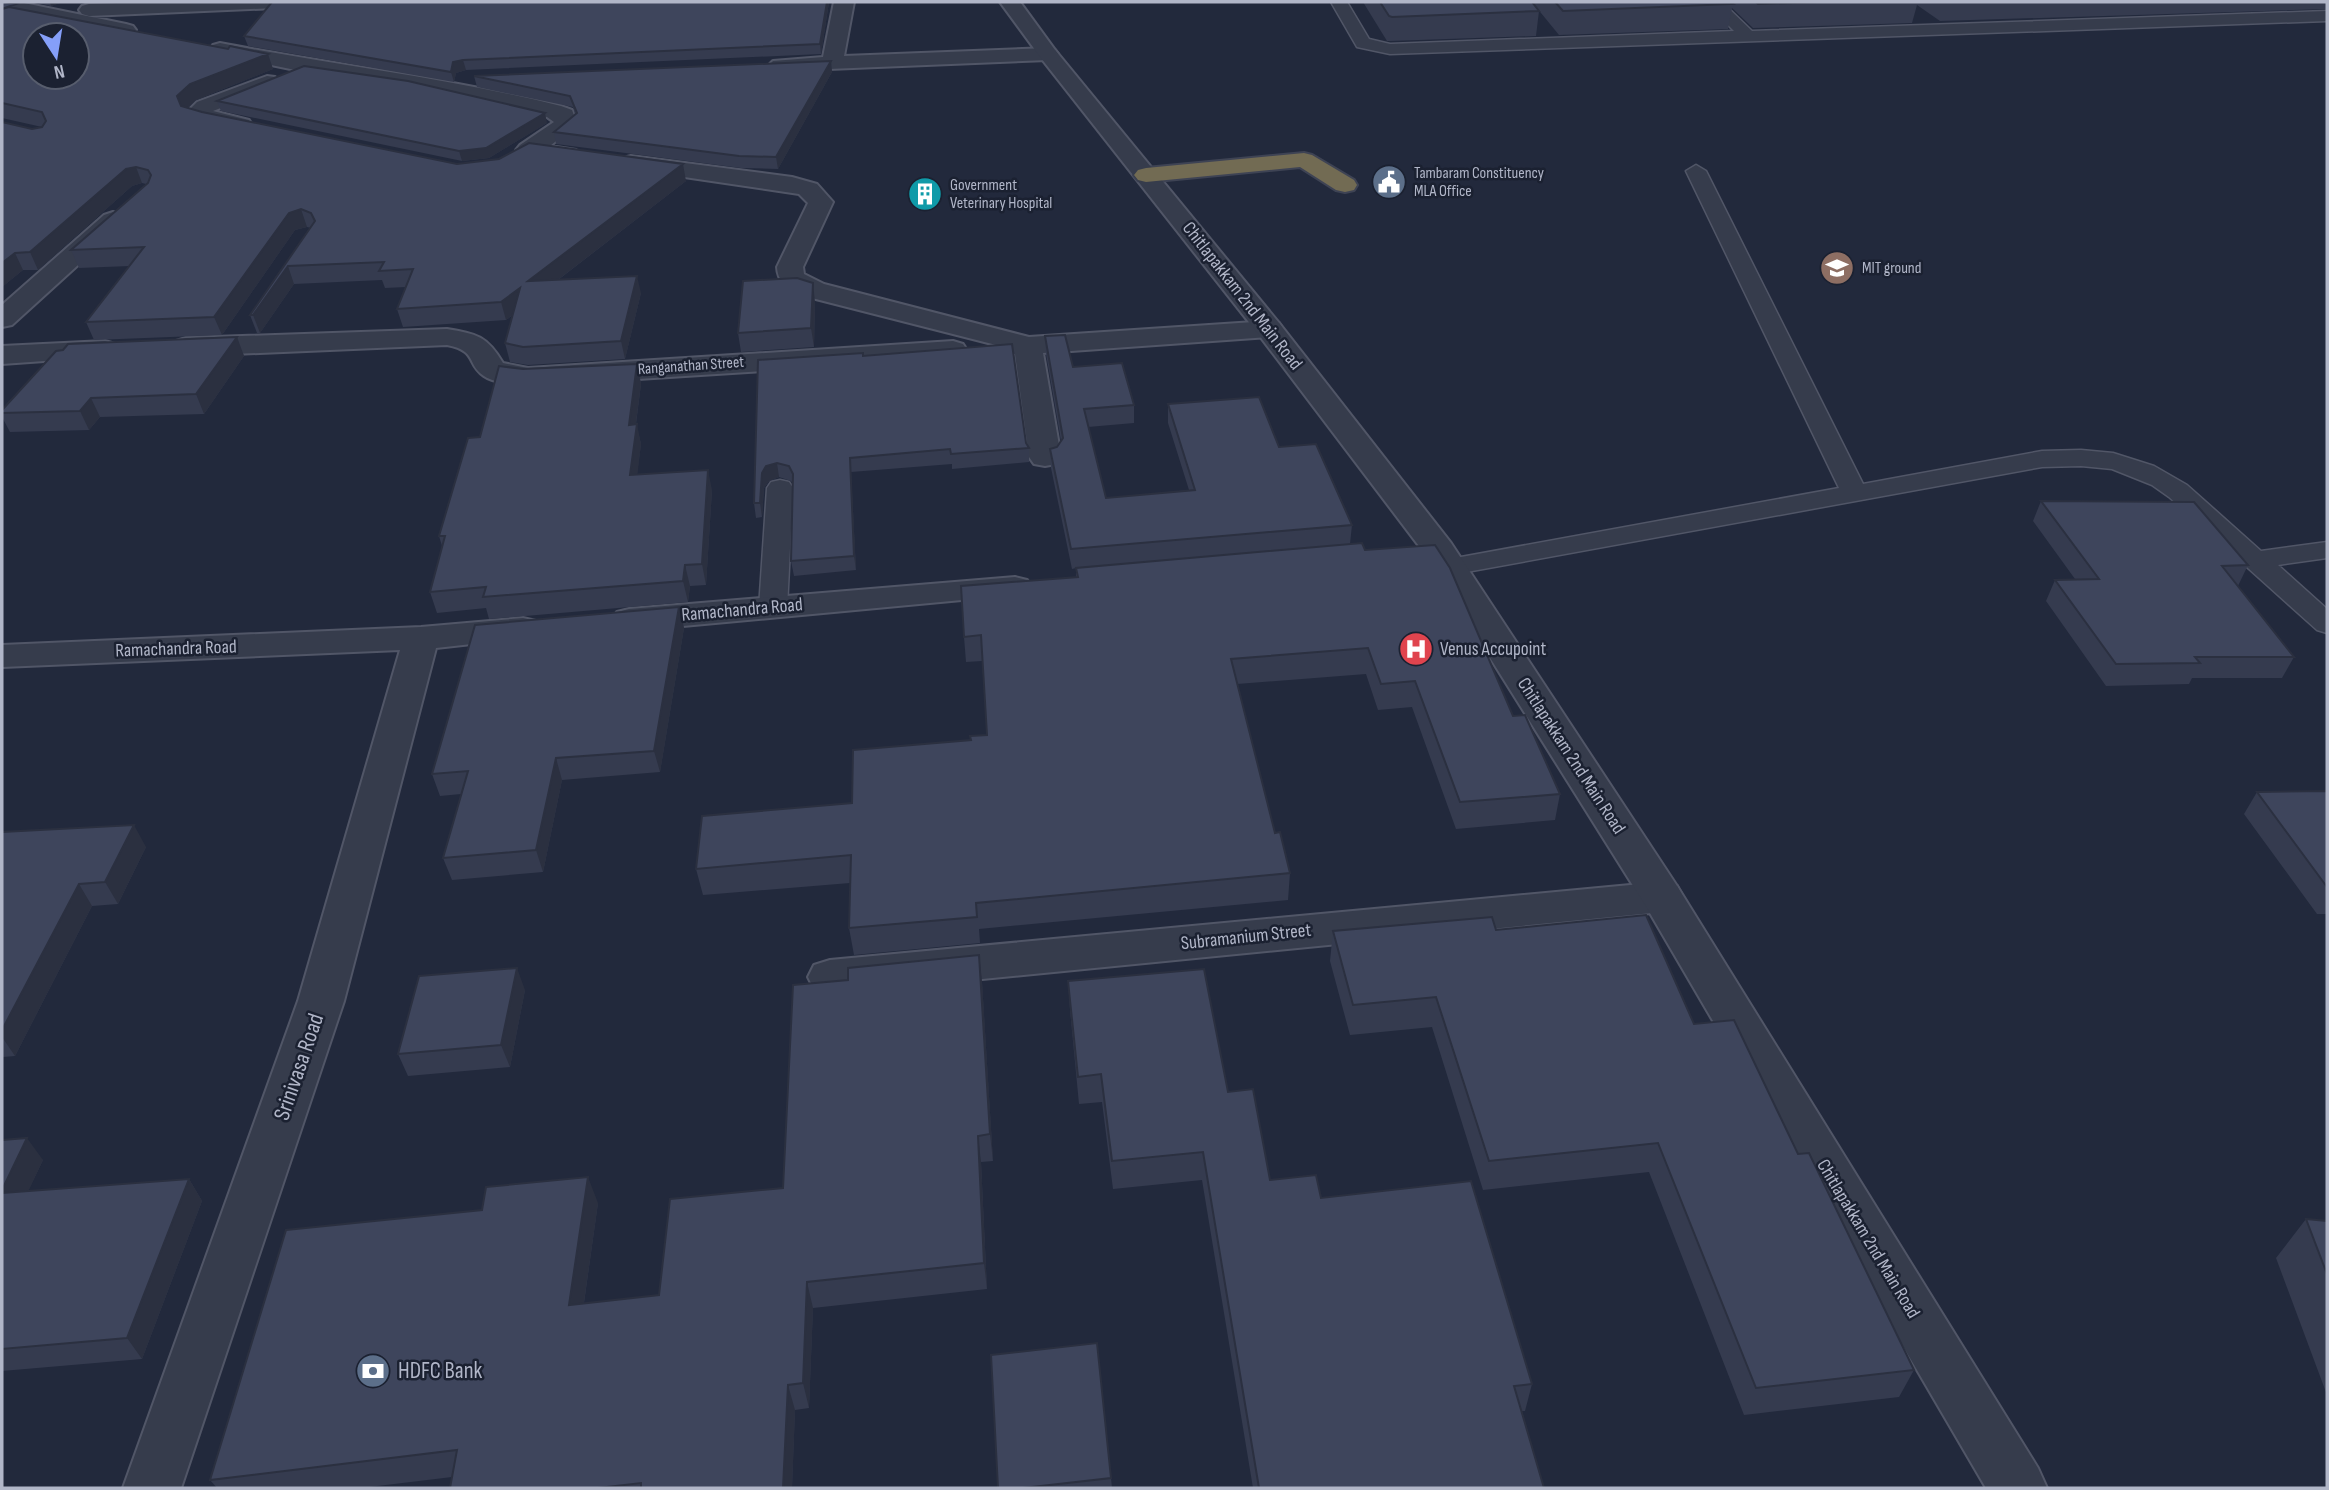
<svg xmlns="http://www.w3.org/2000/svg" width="2329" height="1490" font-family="'Sofia Sans Condensed',sans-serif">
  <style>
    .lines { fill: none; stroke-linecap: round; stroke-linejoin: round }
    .service-casing { stroke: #515667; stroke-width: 3 }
    .minor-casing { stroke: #515667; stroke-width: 4 }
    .tertiary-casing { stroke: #515667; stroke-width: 4 }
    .motorway-casing { stroke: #3e4354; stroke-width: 4 }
    .service { fill: #363c4c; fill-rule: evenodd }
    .minor { fill: #363c4c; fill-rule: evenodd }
    .tertiary { fill: #363c4c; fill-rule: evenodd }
    .motorway { fill: #726b53; fill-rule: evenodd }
    .wall { fill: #353b4f }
    .shaded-wall { fill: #2b3040 }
    .building { fill: #3e455c; stroke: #2b3040; stroke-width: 2; fill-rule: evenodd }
    .labels { text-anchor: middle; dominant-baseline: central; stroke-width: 5; stroke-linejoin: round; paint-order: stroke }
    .far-poi-label { font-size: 16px; fill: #b1b6c8; stroke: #1b2131; text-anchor: start }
    .far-street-label { font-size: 16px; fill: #b1b6c8; stroke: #1b2131 }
    .street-label { font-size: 19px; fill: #b1b6c8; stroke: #1b2131 }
    .poi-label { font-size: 19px; fill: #b1b6c8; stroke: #1b2131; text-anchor: start }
    .near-street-label { font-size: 23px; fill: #b1b6c8; stroke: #1b2131 }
    .near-poi-label { font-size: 23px; fill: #b1b6c8; stroke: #1b2131; text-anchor: start }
  </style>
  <rect width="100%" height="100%" fill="#22293c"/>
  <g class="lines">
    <g class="service-casing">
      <path id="service" d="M1331,2h16l22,37 21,5 344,-13 -29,-29h17l30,29 575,-20v10l-937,33 -33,-7z
        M1696,165l10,6 157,313 179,-33 39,-1 32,3 41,13 33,19 74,66 66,-9v16l-49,7 49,44v24l-10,-3 -148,-133 -17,-12 -40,-16 -31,-3 -39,1 -592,108 -10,-2 -4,-6 4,-6 10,-2 389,-71 -153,-317z
        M780,480l9,2 4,6 -6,120 -4,6 -10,3 -10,-3 -4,-6 8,-120 4,-6z"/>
    </g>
    <g class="minor-casing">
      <path id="minor" d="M2,2h17l107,22 7,2 3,4 -3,4 -7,2 -124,-26z
        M144,2h142l-10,6 -187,8 -7,-2 -3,-4 3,-4 7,-2z
        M834,2h20l-10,54 204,-8 7,2 3,4 -3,4 -7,2 -268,11 -7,-2 -4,-4 4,-4 50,-4z
        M220,43c113,22 229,35 341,63l11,4 5,14 -27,22 26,4 4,5 -4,5 -8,2 -48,-7 -4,-5 4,-5 34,-23 -7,-5 -136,-29 -106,-16 -92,-19 -3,-4 3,-4z
        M267,76l8,1 3,5 -3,5 -62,24 36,9 3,5 -3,5 -8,2 -53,-13 -3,-5 12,-12z
        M631,156l161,21 25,7 16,18 -30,65 1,7 20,10 205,53 240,-16 10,2 4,6 -4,6 -10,2 -226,16 18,104 -5,7 -11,2 -11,-2 -5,-7 -14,-103 -8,-2 -3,-5 -200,-51c-14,-8 -26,-11 -27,-29l31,-64 -9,-9 -176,-26 -4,-5 4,-5z
        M113,212l9,3 4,5 -4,5 -110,100 -10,2v-22l102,-90z
        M447,329c30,5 40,7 56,34l25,5 425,-27 10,3 4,6 -4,6 -10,3 -425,27c-14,-2 -32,-2 -44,-10 -18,-12 -6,-25 -37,-31l-261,11 -10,-3 -4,-6 4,-6 10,-3z
        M105,341l10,3 4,6 -4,6 -113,8v-18z
        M1015,577l12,3 5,7 -5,7 -398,37 -12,-3 -6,-8 6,-8 12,-3z
        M523,618l13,3 5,8 -5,8 -100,11 -92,353 -163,487h-58l175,-487 102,-351 -398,17v-22l419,-18z
        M1662,882l15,4 6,11 -6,11 -15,4 -832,82 -16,-5 -6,-12 6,-12 16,-5z"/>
    </g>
    <g class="tertiary-casing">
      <path id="tertiary" d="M1000,2h20l35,48 224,273 172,220 226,343 361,582 9,20h-61l-339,-580 -222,-354 -166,-219 -218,-277z"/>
    </g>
    <g class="motorway-casing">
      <path id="motorway" d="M1304,153l8,2 42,25 3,5 -3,5 -9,2 -9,-2 -36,-23 -154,15 -8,-2 -4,-5 4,-5 8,-2z"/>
    </g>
    <use href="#service" class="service"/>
    <use href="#minor" class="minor"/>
    <use href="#tertiary" class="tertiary"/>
    <use href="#motorway" class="motorway"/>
  </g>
  <path class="wall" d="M2,2l15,6 211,41 40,5 5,15 -77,31 -8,8 14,4 255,52 229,17 -128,99 83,13 -16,66 -97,6 -18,-3 -5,-19 8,-28 -7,5 -103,7 -6,-18 9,-22 -21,1 -3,-8 -88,4 -34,49h-3l-7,-18 61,-87 -4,-1 -12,3 -73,105 -128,5 -8,-18 44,-56 -51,2 -8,-18 75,-66 -4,-1 -10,3 -94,84h-15l-21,17v-165l30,7 10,-2 -40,-9z
    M32,2h31l-12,4z
    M829,2l-8,52 -355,16 -10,3 -2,9 -206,-36 -4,-10z
    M1363,2h169l7,9 -3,25 -146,5h-3z
    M1532,2h795v7l-387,12 -23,-16 -5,18 -159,5 -21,-20 -4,21 -169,6z
    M831,61l1,11 -54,97 -37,-1 -185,-24 -2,-12 21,-18 -2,-7 -96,-20 -3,-11z
    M217,101l330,22 -58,35 -27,3 -241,-50z
    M815,302l-1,45 -73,5 -3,-19z
    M1045,336l28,31 61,38v18l-46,4 18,71 83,-8 -21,-67v-19l111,43 73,78 -2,19 15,6 148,166 47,78 -5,26 -99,9 -44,-122 -34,3 -12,-36 -129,10 38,149 15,40 -2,27 -309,29 1,14 -126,12 -5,-27 1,-45 -147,12 -7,-26 156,-66 119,-63 16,-5 -5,-74 -16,1 -2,-25 112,-60v-9l-4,1 -21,-101 -1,-19 7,-2 4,-6 -15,-87z
    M237,337l7,19 -40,58 -104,3 -11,13 -79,2 -8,-15v-7z
    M863,356l163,87 3,5v14l-77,7v-5l-101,8 5,98 -62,6 -3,-15 2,-77 -2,-3 -12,-4 -10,4 -5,7 -2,29 -6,1 -2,-15 4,-143z
    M637,364l4,20 -5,40 5,20 -4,30 75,16 -6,95 -16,1 -2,16 -199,17 -3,-11 -49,5 -7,-21 12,-46 -3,-10 41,-99 43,-68z
    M2041,501l207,64 -10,21 56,71 -12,21h-90l-3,6 -83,2 -60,-85 9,-21 20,-1 -42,-58z
    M679,607l5,21 -24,144 -98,8 -19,92 -91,8 -9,-22 18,-64 -21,2 -8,-22z
    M2327,791v123h-10l-73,-100 13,-22z
    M2,832l144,15 -28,57 -26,2 -77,150 -12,1 -1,1z
    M1496,930l198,94 104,130 116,216 -15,27 -155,18 -95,-243 -166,18 -51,-163 -82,8 -20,-74 3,-30z
    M1068,981l160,111 42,88 51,18 211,186 -7,27h-3l22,77h-291l-51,-308 -89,9 -11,-87 -23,2 -9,-94z
    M982,982l11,179 -12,1 6,127 -174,19 -4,100 -14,2 -3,78h-342l2,-11 -91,11h-144l-7,-8 388,-277 -14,100 75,-8 124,-107z
    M525,990l-15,77 -102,9 -10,-22z
    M2,1140l41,20 -15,31 161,-12 13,22 -60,158 -140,12z
    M2306,1219l21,2v174l-51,-137z
    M1111,1478l1,10h-114z"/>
  <path class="shaded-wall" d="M50,2h13l-12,4z
    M827,2h2l-8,52 -1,-10z
    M268,54l5,15 -77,31 -13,12 -6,-16 13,-12z
    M463,60l3,10 -10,3 -2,9 -3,-10 2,-10z
    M831,61l1,11 -54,97 -2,-12z
    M545,113l2,10 -58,35 -27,3 -3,-10z
    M683,164l3,17 -153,118 -5,-18z
    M136,167l6,16 -10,3 -94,84 -8,-18 96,-83z
    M301,209l6,18 -12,3 -73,105 -8,-18 75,-104z
    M15,253l8,17 -21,17v-24z
    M288,266l6,18 -34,49 -7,-18z
    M637,276l4,17 -16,66 -4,-18z
    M813,283l2,19 -1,45 -3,-19z
    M520,288l4,18 -18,14 -5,-18z
    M237,337l7,19 -40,58 -8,-20z
    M637,364l4,20 -8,61 -4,-20z
    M91,398l9,19 -11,13 -9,-19z
    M637,424l4,20 -6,51 -5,-20z
    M850,458l1,14 5,98 -2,-14z
    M777,463l2,14 -10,4 -5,7 -2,29 -2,-14 2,-30 4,-7z
    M708,470l4,20 -6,95 -4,-21z
    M685,565l5,21 -2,16 -5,-21z
    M679,607l5,21 -24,144 -6,-21z
    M556,758l6,22 -19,92 -7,-22z
    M134,825l12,22 -28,57 -13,-22z
    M79,884l13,22 -77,150 -13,-19v-7z
    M979,955l3,27 11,179 -3,-27z
    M517,968l8,22 -15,77 -9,-22z
    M978,1136l3,26 6,127 -3,-26z
    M27,1138l16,22 -26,55 -15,-19v-6z
    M588,1177l10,26 -18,127 -11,-25z
    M189,1179l13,22 -60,158 -15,-21z
    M807,1282l6,26 -4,100 -6,-25z
    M788,1385l7,25 -3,78h-9z"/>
  <path class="building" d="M2,2h3l11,2 -14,5z
    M272,2h555l-7,42 -357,16 -10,2 -2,10 -207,-36z
    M1380,2h152l7,9 -147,6 -3,-1z
    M1555,2h175l3,2 -170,7z
    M1756,2h67l-65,2z
    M9,7l219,42 2,-3 38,8 -78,30 -13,12 4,10 21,6 255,52 42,-5 30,-16 154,21 -155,117 109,-5 -16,65 -98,6 -18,-4 15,-55 -19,14 -104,7 16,-40 -34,2 5,-9 -96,4 -35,49h-3l65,-94 -4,-8 -10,-4 -12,4 -75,104 -128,5 58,-75 -73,3 77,-67 3,-8 -3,-5 -12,-3 -10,2 -96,83 -15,1 -13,10v-141l30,7 10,-2 4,-6 -4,-9 -40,-9v-94zM35,35h42v42h-42z
    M831,61l-55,96 -37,-1 -185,-24 23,-19 -7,-17 -96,-20z
    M304,66l104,15 137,32 -59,35 -27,3 -242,-50z
    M797,278l16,5 -2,45 -73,5 5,-52z
    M1065,335l8,32 49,-4 12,42 -50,4 22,89 89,-8 -27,-86 91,-7 20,50 37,-3 36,81 -281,24 -21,-100 7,-2 6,-9 -18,-102z
    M237,337l-41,57 -105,4 -11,13 -78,2v-3l54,-59 7,-1 5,-6z
    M1012,344l14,99 3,5 -78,6 -1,-5 -100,9 4,98 -63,5 2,-87 -4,-8 -12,-3 -11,3 -4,7 -2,30h-6l4,-143 105,-7v3z
    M637,364l-8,61 8,-1 -7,51 78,-5 -6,94 -17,1 -2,16 -200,16 3,-10 -56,5 15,-56h-6l29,-98 12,-1 19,-71 24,3z
    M2041,501l153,1 54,63 -26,1 72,91h-99l5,6 -84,1 -61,-84 44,-1z
    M1362,543l3,7 70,-5 15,23 63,148 12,-1 35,79 -100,8 -45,-121 -34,3 -13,-36 -137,11 44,174 5,-1 10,41 -314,30 1,14 -128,11 2,-73 -155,14 6,-53 150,-13 1,-53 118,-10 -1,-4 17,-1 -6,-100 -17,2 -3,-51 117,-9 -2,-9z
    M679,607l-25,144 -98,7 -20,92 -93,8 25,-87 -36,3 43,-149z
    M2327,791v96l-70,-95z
    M134,825l-29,57 -26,2 -77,146v-198z
    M1646,915l48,109 40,-4 64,134 11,-1 105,217 -158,18 -98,-245 -169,18 -53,-164 -83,8 -20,-74 159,-14 4,13z
    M979,955l11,179 -12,2 6,127 -177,19 -4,101 -15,2 -5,103h-142v-5l-43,5h-148l7,-38 -247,30 76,-250 196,-20 4,-23 102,-10 -19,128 90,-10 11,-96 113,-11 10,-203 55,-5v-12z
    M517,968l-16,77 -103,9 21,-78z
    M1204,969l24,123 25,-3 17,91 46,-5 5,23 150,-17 61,203 -18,2 30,102h-285l-56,-336 -91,9 -11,-87 -23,3 -10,-96z
    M27,1138l-25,52v-50z
    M189,1179l-62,159 -125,11v-156z
    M2306,1219l21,2v53z
    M1097,1343l14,135 -88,10h-25l-7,-133z"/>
  <defs>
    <g id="civic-disc" transform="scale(1.75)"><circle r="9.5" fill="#5c6f8a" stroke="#1b2131"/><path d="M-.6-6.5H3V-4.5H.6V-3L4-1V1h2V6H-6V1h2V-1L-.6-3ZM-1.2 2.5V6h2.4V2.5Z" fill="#fff"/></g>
    <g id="building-disc" transform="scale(1.75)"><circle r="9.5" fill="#0f9aa8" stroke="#1b2131"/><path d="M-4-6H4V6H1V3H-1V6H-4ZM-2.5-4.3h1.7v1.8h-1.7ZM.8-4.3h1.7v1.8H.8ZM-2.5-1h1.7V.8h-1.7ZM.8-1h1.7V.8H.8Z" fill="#fff"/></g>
    <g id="university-disc" transform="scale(1.75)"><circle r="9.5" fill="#8d6e63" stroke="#1b2131"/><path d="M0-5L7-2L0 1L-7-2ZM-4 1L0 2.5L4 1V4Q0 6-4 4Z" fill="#fff"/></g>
    <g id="hospital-disc" transform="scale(1.75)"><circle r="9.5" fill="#e0444e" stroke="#1b2131"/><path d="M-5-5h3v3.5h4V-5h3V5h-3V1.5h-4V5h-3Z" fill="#fff"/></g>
    <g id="bank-disc" transform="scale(1.75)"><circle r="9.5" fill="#5c6f8a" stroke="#1b2131"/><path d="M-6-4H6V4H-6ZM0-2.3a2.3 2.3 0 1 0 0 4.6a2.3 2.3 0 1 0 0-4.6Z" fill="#fff"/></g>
  </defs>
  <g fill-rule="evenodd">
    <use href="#civic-disc" x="1389" y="182"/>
    <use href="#building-disc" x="925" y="194"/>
    <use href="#university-disc" x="1837" y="268"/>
    <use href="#hospital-disc" x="1416" y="649"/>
    <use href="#bank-disc" x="373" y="1371"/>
  </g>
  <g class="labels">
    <g class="far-poi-label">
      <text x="1414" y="173">Tambaram Constituency<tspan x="1414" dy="18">MLA Office</tspan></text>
      <text x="950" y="185">Government<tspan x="950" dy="18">Veterinary Hospital</tspan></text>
      <text x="1862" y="268">MIT ground</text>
    </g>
    <g class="far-street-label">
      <text transform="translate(691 366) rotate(-4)">Ranganathan Street</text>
    </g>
    <g class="street-label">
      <text transform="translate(1242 296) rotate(52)">Chitlapakkam 2nd Main Road</text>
      <text transform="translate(742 610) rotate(-5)">Ramachandra Road</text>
      <text transform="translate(176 649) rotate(-2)">Ramachandra Road</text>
      <text transform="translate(1571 756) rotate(57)">Chitlapakkam 2nd Main Road</text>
      <text transform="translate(1246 937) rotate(-6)">Subramanium Street</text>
      <text transform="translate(1868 1239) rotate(59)">Chitlapakkam 2nd Main Road</text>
    </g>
    <g class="poi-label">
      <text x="1440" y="649">Venus Accupoint</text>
    </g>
    <g class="near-street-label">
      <text transform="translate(299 1067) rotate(-71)">Srinivasa Road</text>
    </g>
    <g class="near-poi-label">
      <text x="398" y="1371">HDFC Bank</text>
    </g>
  </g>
  <rect width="2329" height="1490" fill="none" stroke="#b1b6c8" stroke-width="7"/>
  <g transform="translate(56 56) rotate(168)"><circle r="33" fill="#1b2131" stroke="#575d6d" stroke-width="2"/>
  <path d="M0-5L12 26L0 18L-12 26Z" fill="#859ff9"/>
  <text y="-10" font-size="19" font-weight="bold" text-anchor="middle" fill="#b1b6c8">N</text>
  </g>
</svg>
